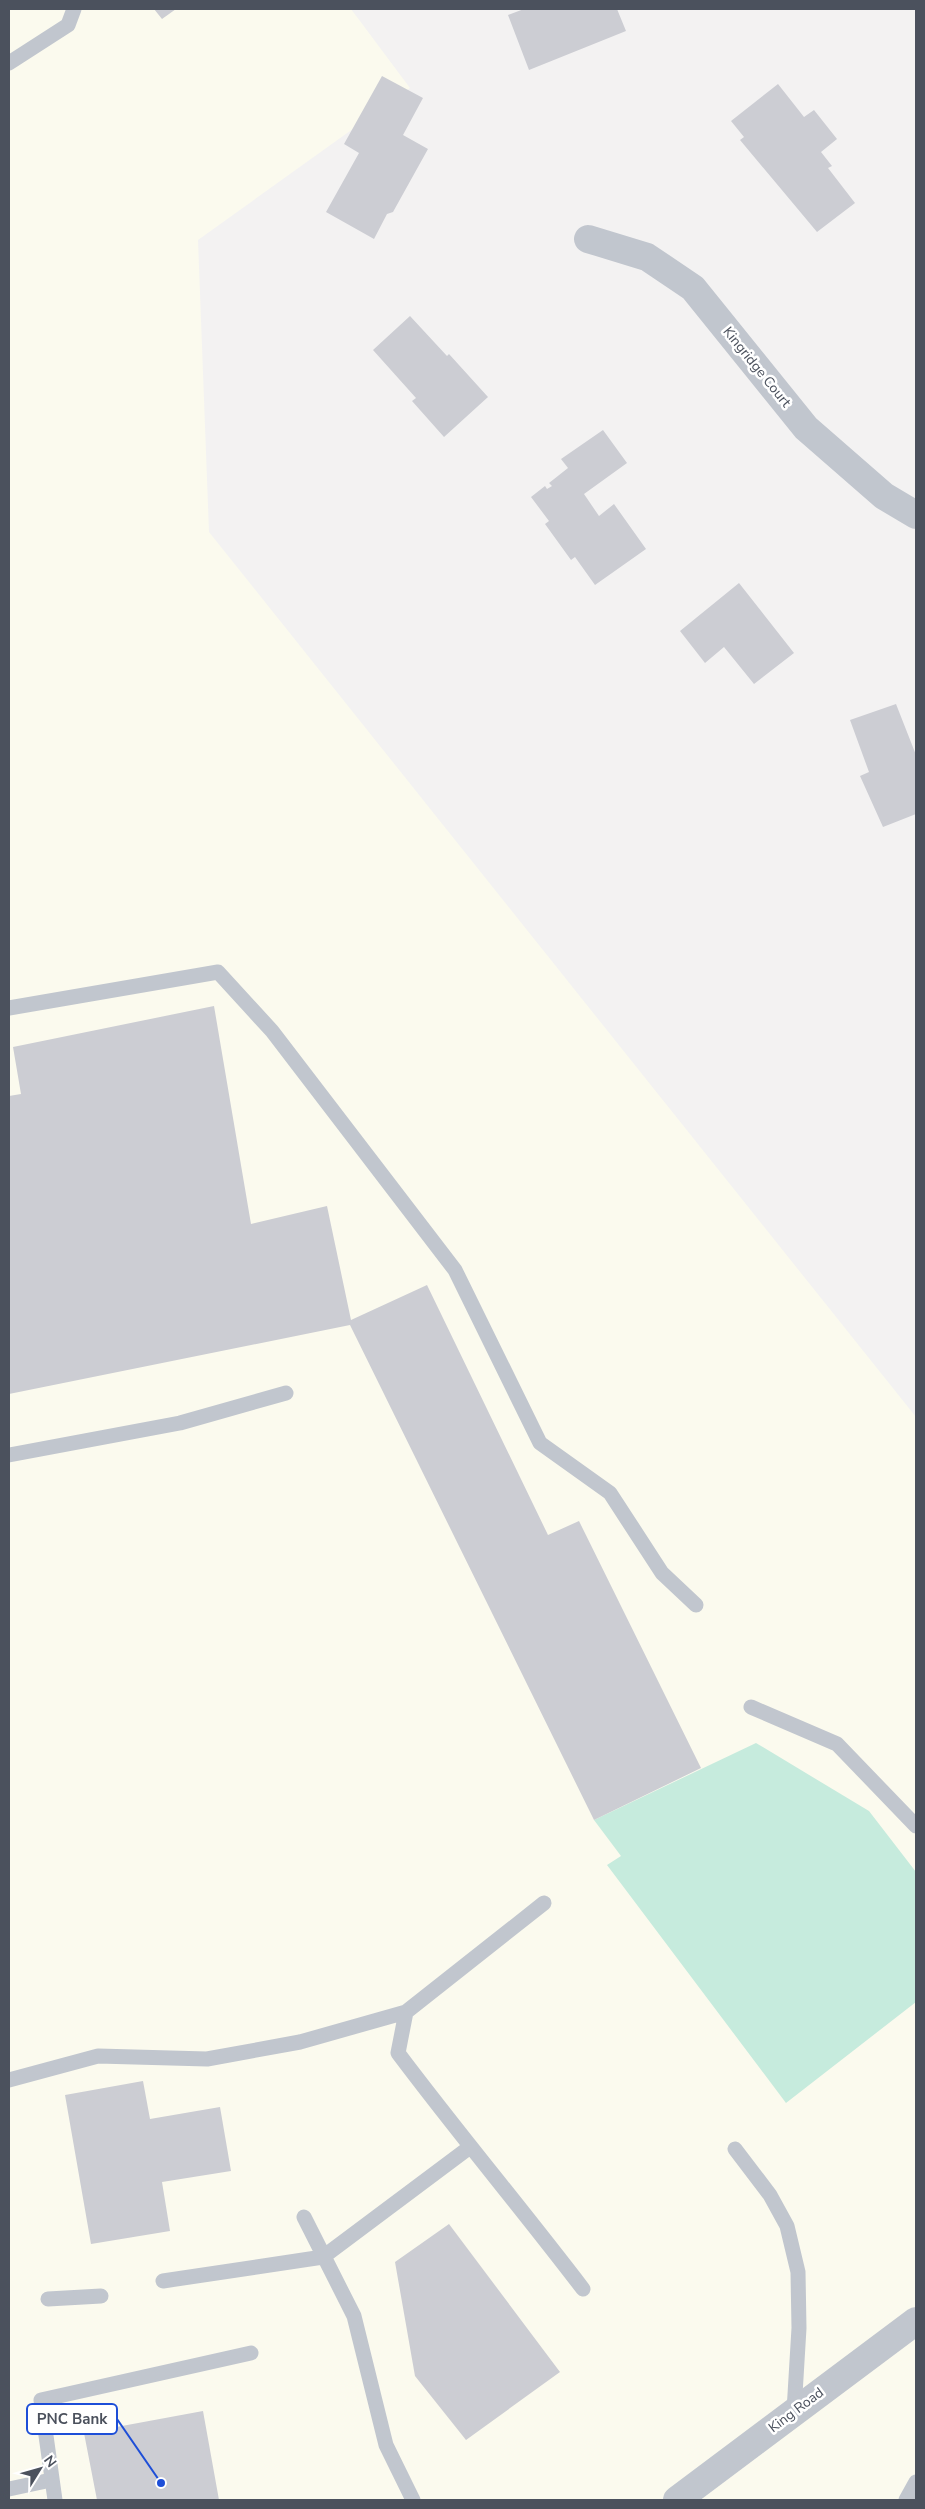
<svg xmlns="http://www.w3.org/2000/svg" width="925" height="2509" font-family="'Nunito Sans',sans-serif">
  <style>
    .commercial { fill: #fbfaee }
    .green { fill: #c6ebdd }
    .building { fill: #cccdd3 }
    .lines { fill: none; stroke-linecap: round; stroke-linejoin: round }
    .service { stroke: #c1c6ce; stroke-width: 15 }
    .minor { stroke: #c1c6ce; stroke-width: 28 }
    .tertiary { stroke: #c1c6ce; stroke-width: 28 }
    .labels { text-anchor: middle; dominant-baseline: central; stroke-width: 5; stroke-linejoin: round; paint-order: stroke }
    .street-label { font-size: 14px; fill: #4b515d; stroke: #fff }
    .leader { fill: none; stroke: #1d4ed8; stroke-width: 2 }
    .callout-dot { fill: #1d4ed8; stroke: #fff; stroke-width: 2 }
    .callout { fill: #fff; stroke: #1d4ed8; stroke-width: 2 }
    .callout-label { font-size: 15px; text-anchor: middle; font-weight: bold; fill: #4b515d }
  </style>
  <rect width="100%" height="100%" fill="#f3f2f2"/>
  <path class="commercial" d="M9,9h342l59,79 -212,152 11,292 707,885v1083h-907z"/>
  <path class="green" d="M756,1743l113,68 47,61v130l-130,101 -179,-238 14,-9 -27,-36z"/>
  <path class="building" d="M154,9h22l-14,10z
    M524,9h93l9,22 -97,39 -21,-55z
    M382,76l41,22 -20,37 25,14 -35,63 -6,2 -13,25 -48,-27 33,-59 -15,-9z
    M778,84l26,33 10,-7 23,29 -16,13 11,14 -4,2 27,35 -38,29 -77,-92 4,-3 -13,-16z
    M410,316l37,40 2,-2 39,43 -44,40 -32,-36 4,-3 -43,-48z
    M603,430l24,33 -43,31 15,22 15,-12 32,45 -51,36 -20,-28 -4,3 -26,-36 4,-3 -18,-24 14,-11 2,3 5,-3 -3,-3 19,-15 -7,-9z
    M739,583l55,70 -40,31 -30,-37 -19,16 -25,-32z
    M896,704l20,51v59l-33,13 -23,-51 9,-4 -19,-52z
    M214,1006l37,218 76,-18 24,114 76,-35 121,250 31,-14 122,247 -107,52 -244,-495 -341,69v-298l12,-2 -8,-47z
    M143,2081l7,38 70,-12 11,64 -69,11 8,49 -79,13 -26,-149z
    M449,2224l111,148 -94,68 -51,-64 -20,-114z
    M203,2411l16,89h-122l-13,-67z"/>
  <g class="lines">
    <path class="service" d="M9,63l59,-38 6,-16
      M9,1008l209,-36 54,59 183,239 85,173 70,50 52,80 34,32
      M9,1455l171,-32 106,-30
      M751,1707l86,37 79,82
      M406,2012l-8,41c60,80 124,156 185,236
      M9,2080l89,-24 109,3 93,-17 106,-30 138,-109
      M735,2149l35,46 17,31 11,46 1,56 -5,83
      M304,2217l50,99 32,129 27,55
      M163,2281l160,-24 147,-110
      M48,2299l53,-3
      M9,2489l42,-9
      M55,2500l-14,-100 210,-47
      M906,2500l10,-18"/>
    <path class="minor" d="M588,239l59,18 46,31 113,140 78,68 32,19"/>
    <path class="tertiary" d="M677,2500l239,-179"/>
  </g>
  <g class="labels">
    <g class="street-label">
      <text transform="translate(757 367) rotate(51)">Kingridge Court</text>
      <text transform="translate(796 2410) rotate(-37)">King Road</text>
    </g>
  </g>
  <path class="leader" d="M161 2483L117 2419"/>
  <circle class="callout-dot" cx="161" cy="2483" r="5"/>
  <rect class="callout" x="27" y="2404" width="90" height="30" rx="5"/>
  <g class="callout-label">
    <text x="72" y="2424">PNC Bank</text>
  </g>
  <rect width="925" height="2509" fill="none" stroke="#4b515d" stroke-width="20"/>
  <g transform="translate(40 2469) rotate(53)" stroke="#ffffff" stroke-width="4" paint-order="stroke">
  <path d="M0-4L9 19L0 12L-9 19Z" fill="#4b515d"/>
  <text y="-8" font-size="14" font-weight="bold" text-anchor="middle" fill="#4b515d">N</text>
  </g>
</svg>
